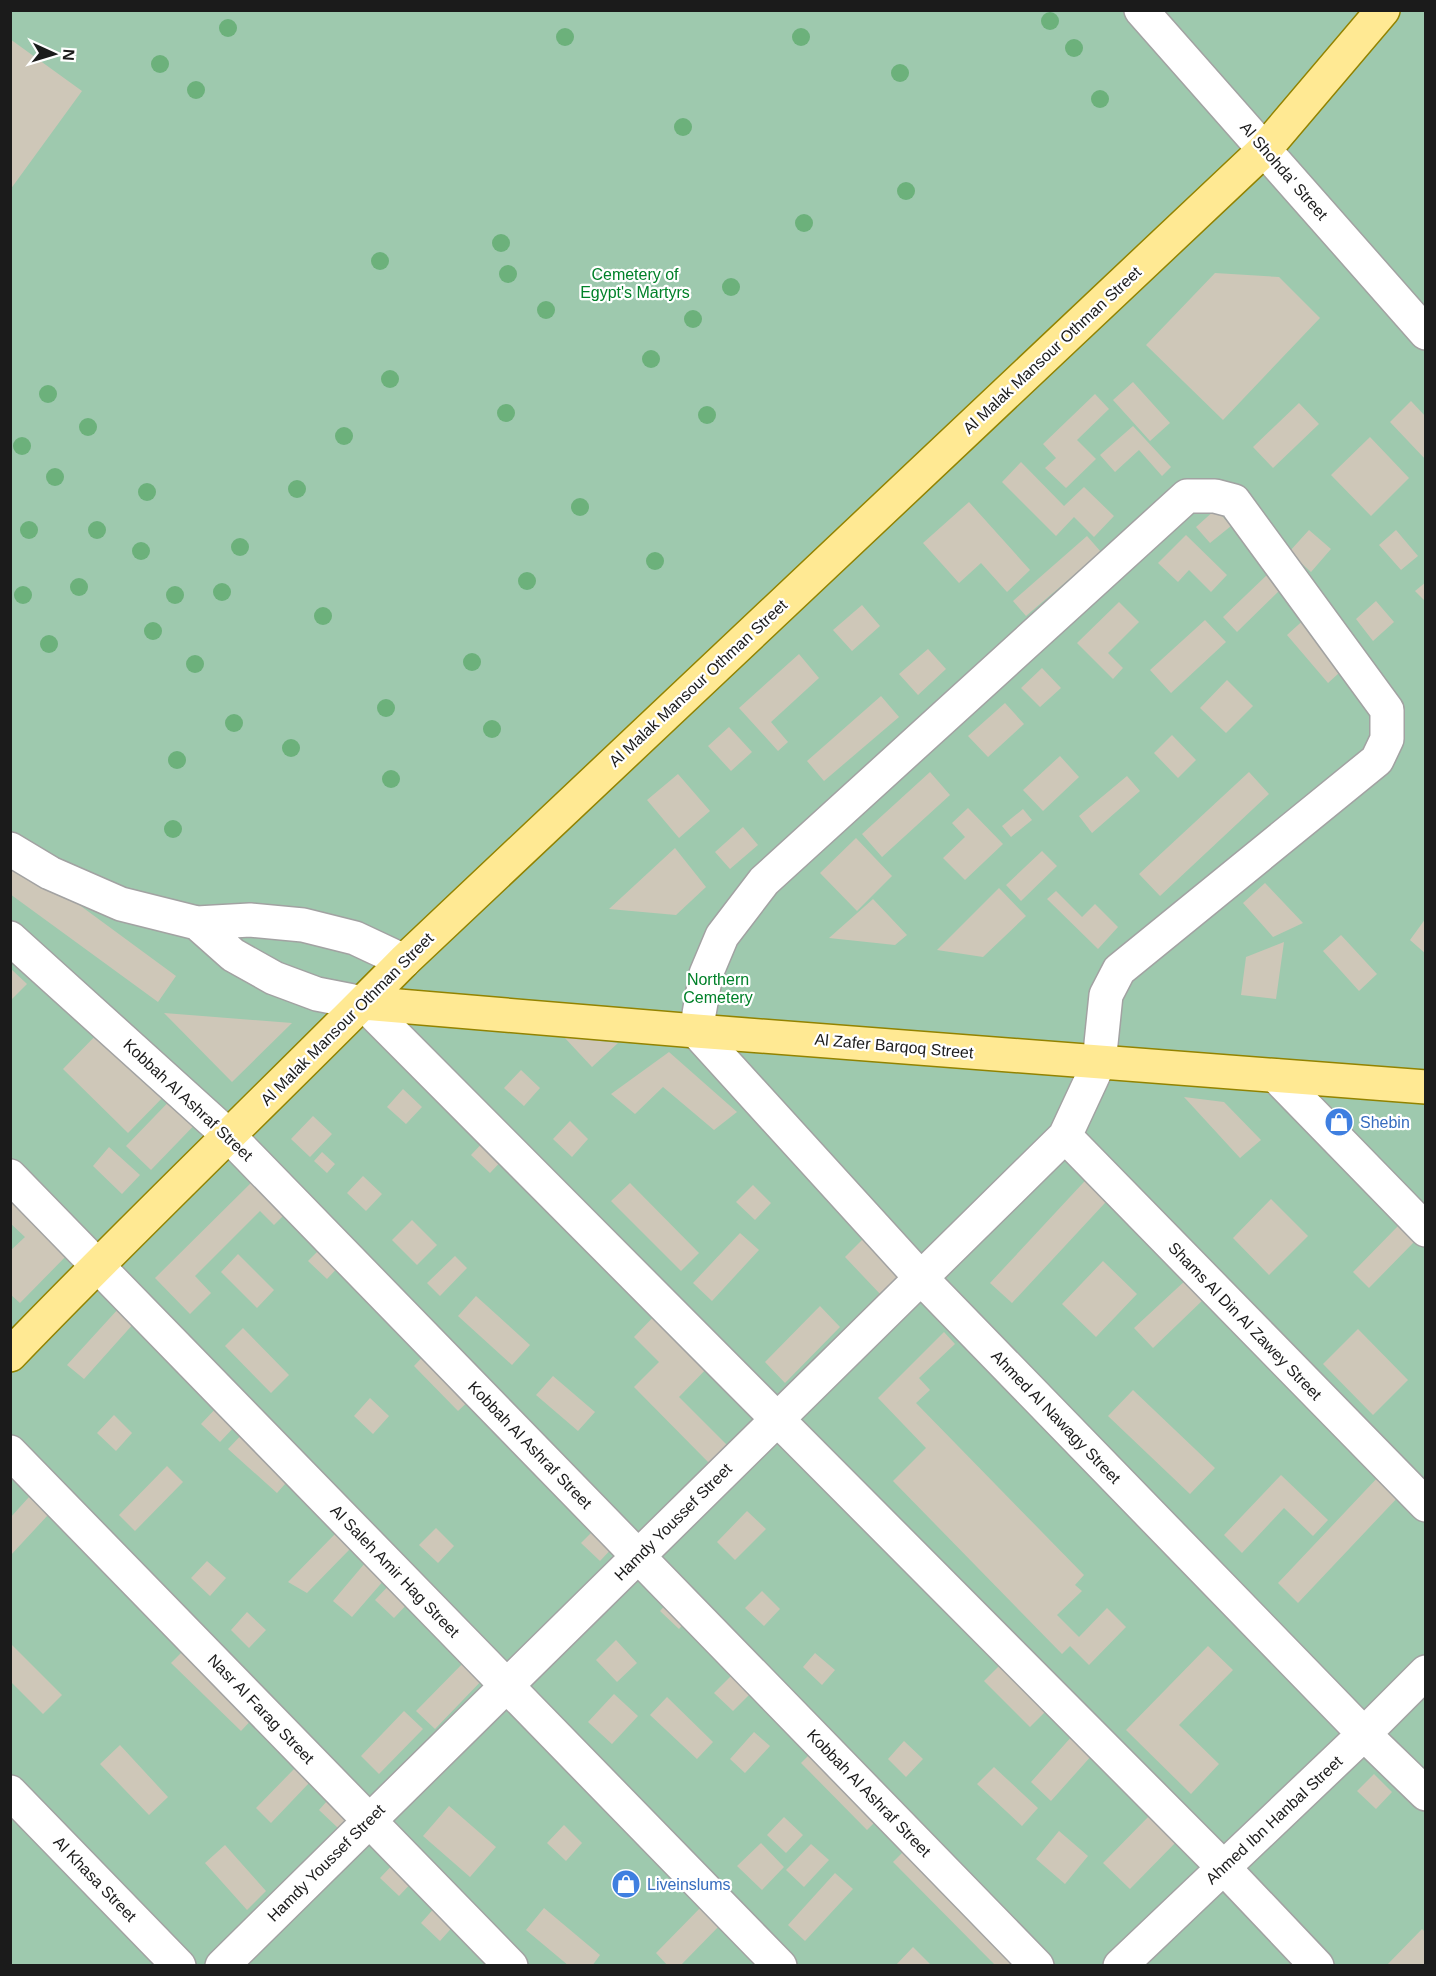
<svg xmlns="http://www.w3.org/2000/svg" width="1436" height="1976" font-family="Arial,sans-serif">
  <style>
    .cemetery { fill: #9ec9ae }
    .building { fill: #cec7b8 }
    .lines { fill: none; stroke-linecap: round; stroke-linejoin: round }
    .minor-casing { stroke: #a2a2a2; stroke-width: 36 }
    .major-casing { stroke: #928300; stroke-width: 36 }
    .minor { stroke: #fff; stroke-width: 33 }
    .major { stroke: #ffe993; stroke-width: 33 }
    .tree { fill: #6cb17b }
    .labels { text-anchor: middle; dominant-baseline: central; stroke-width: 4.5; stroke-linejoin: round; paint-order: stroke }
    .street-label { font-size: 16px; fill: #1b1b1b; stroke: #fff }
    .park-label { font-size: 16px; fill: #018129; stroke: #fff }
    .shop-label { font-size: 16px; fill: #366cbe; stroke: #fff; text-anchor: start }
  </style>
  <rect width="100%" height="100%" fill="#eeecdf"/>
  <path class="cemetery" d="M11,11h1414v1954l-1414,1z"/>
  <path class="building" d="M10,39l72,52 -72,99z
    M1215,273l64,4 41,41 -97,102 -77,-75z
    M1133,382l37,41 -20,18 -37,-41z
    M1095,394l14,15 -32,31 19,19 -30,29 -21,-20 11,-10 -13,-14z
    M1411,401l15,16v43l-36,-38z
    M1299,403l20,21 -46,44 -20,-21z
    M1133,426l38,41 -9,9 -23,-26 -24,22 -15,-17z
    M1370,437l39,41 -38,38 -40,-41z
    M1021,462l43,44 20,-19 30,29 -20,21 -20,-20 -18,19 -54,-54z
    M969,502l61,68 -23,22 -26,-29 -22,20 -36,-40z
    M1216,509l15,17 -21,17 -14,-16z
    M1309,530l22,19 -20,23 -22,-20z
    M1396,530l22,26 -17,14 -22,-25z
    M1186,535l41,40 -16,17 -22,-22 -11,12 -20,-19z
    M1087,536l14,16 -75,64 -13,-15z
    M1268,574l13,15 -44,43 -14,-15z
    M1426,582v20l-11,-11z
    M1376,601l18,21 -21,19 -17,-22z
    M1119,602l20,20 -31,31 15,15 -10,11 -36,-36z
    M862,605l18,21 -28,25 -19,-21z
    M1309,615l41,48 -22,20 -41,-48z
    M1205,620l21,22 -55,51 -21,-23z
    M928,649l18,20 -28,26 -19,-21z
    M799,654l20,24 -48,44 17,20 -10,9 -39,-43z
    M1042,668l19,20 -21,19 -19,-19z
    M1227,680l26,26 -27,27 -26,-25z
    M881,696l18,21 -75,64 -17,-20z
    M1005,703l19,21 -36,33 -20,-21z
    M729,727l23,25 -21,19 -23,-25z
    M1172,735l24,25 -18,18 -24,-25z
    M1060,756l19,21 -36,34 -20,-21z
    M930,772l20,23 -68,62 -20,-23z
    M1249,772l20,22 -109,102 -21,-22z
    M678,774l32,37 -31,27 -32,-38z
    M1127,776l13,15 -48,42 -13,-17z
    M968,808l35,36 -38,36 -22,-22 22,-21 -13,-14z
    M1023,809l9,11 -21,17 -9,-11z
    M743,827l15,18 -28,24 -15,-17z
    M856,838l36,38 -35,35 -37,-38z
    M675,848l31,39 -30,28 -67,-6z
    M1042,851l15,15 -36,35 -15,-16z
    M10,854l166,122 -18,26 -148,-108z
    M1265,883l38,40 -30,14 -30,-34z
    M999,888l27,28 -43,41 -46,-7z
    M1056,891l26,26 13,-13 23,23 -20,22 -51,-50z
    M873,899l34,36 -12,10 -66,-7z
    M1426,918v36l-16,-14z
    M1341,935l36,39 -18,17 -36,-40z
    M1284,942l-8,57 -35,-4 5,-38z
    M10,968l17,16 -17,17z
    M164,1013l128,10 -60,59z
    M104,1027l66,63 -42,43 -65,-64z
    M564,1037l54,6 -26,24z
    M669,1052l68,60 -23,18 -51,-43 -28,27 -24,-20z
    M521,1070l19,18 -16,18 -20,-18z
    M182,1088l25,24 -56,58 -25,-24z
    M403,1089l19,18 -16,17 -19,-17z
    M1184,1097l40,5 37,38 -21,18z
    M313,1116l19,18 -22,23 -19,-18z
    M570,1121l18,18 -16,18 -19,-18z
    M488,1137l19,18 -17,18 -19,-18z
    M109,1147l31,28 -18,19 -29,-28z
    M322,1152l13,12 -8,9 -13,-12z
    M1096,1169l21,21 -105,113 -22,-20z
    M260,1174l32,33 -18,18 -14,-14 -65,65 16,17 -21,21 -35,-36z
    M363,1176l19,18 -16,17 -19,-18z
    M630,1183l69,70 -18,18 -70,-70z
    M753,1185l18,18 -16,17 -19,-18z
    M10,1195l63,54 -53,54 -10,-9v-43l15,-14 -15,-14z
    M1271,1199l37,37 -39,39 -36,-37z
    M412,1220l25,25 -20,20 -25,-25z
    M1398,1226l16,16 -45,46 -16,-16z
    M740,1233l19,17 -47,51 -19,-18z
    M863,1239l37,38 -19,18 -36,-38z
    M325,1244l19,17 -17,18 -19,-18z
    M238,1254l36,36 -17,18 -36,-36z
    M455,1256l12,12 -27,28 -13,-13z
    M1103,1261l34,33 -41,43 -34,-33z
    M1187,1279l18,19 -52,50 -19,-20z
    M476,1296l54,49 -18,20 -54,-49z
    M820,1306l20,21 -55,56 -20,-21z
    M119,1308l16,14 -51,57 -17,-14z
    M660,1310l53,52 -34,35 49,49 -18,18 -76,-77 25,-25 -25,-25z
    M243,1328l46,47 -18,18 -46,-47z
    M1358,1329l50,51 -35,35 -50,-51z
    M944,1332l11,12 -36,34 11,12 -14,13 168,172 -9,10 7,6 -25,24 22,22 28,-29 19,19 -37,38 -19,-19 -8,8 -169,-173 33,-33 -48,-50z
    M430,1349l45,46 -17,16 -44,-45z
    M553,1376l42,36 -17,19 -42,-36z
    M1133,1390l82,78 -25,26 -82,-78z
    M370,1398l19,18 -16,18 -19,-18z
    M218,1406l19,18 -17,18 -19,-18z
    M114,1415l18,18 -16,18 -19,-18z
    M245,1431l48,44 -16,18 -49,-44z
    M167,1466l16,16 -48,49 -16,-16z
    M1281,1475l47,45 -15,16 -29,-28 -42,45 -18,-18z
    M1380,1475l21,19 -103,109 -20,-20z
    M29,1497l19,18 -38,41v-38z
    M747,1511l19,18 -31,31 -18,-18z
    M598,1526l18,18 -16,17 -19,-18z
    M436,1528l18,18 -16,17 -19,-18z
    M335,1534l15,15 -43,44 -19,-11z
    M207,1561l19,17 -16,18 -19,-18z
    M365,1563l20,16 -33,38 -19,-16z
    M392,1582l19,18 -17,18 -19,-18z
    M762,1591l18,18 -16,17 -19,-18z
    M676,1593l19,18 -16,18 -19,-18z
    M247,1612l19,18 -17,18 -18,-18z
    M616,1640l21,23 -20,19 -21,-22z
    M10,1643l52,52 -19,19 -33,-33z
    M1208,1646l25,24 -54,55 40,39 -28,30 -65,-64z
    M187,1647l70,67 -16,17 -70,-68z
    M815,1653l20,17 -13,15 -19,-18z
    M469,1657l18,18 -52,54 -19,-18z
    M1004,1661l46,46 -20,20 -46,-46z
    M731,1676l19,18 -17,17 -19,-18z
    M614,1694l24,22 -26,28 -24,-22z
    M667,1697l46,45 -16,17 -47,-44z
    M404,1711l19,18 -44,45 -18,-18z
    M754,1732l16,14 -25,27 -15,-14z
    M1073,1735l20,19 -42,47 -20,-19z
    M904,1741l19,18 -17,18 -18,-18z
    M120,1745l48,52 -19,18 -49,-51z
    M817,1747l66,67 -16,16 -66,-67z
    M994,1767l44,41 -16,18 -45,-42z
    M295,1768l15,14 -39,41 -15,-15z
    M1374,1774l18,18 -16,17 -19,-18z
    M335,1792l19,18 -16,18 -19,-18z
    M449,1806l47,41 -26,30 -47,-41z
    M1152,1813l27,26 -49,50 -27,-26z
    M784,1817l19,18 -17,18 -19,-18z
    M564,1825l18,18 -16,18 -19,-18z
    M1059,1831l29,25 -23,28 -29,-25z
    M761,1843l23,24 -22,23 -25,-24z
    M811,1844l18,16 -25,27 -18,-17z
    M911,1844l114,122h-29l-103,-104z
    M225,1845l41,46 -19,19 -42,-47z
    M397,1860l19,18 -17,18 -19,-18z
    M835,1873l18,16 -48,52 -17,-16z
    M704,1904l19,18 -43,44h-12l-12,-13z
    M437,1905l19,18 -16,18 -19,-18z
    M544,1908l56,47 -8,11h-23l-43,-36z
    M1422,1929l4,4v31l-2,2h-38z
    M913,1947l19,19h-37z"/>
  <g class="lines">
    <g class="minor-casing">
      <path id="minor" d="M1141,10l285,323
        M10,849l40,24 71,31 76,19 53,-3 53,5 52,13 49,23
        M197,923l36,32 41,23 43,16 46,9 860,864 94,99
        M10,938l219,198 808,830
        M1276,1076l150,154
        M1065,1136l361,369
        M10,1176l770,790
        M10,1452l501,514
        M10,1792l169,174
        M222,1966l843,-830 34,-73 7,-68 13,-25 258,-210 10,-21v-29l-153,-209 -19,-5h-28l-423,385 -42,55 -16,38 -10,57 225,247 443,456 62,60
        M1120,1966l244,-232 62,-62"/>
    </g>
    <g class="major-casing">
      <path id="major" d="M363,1003l333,28 730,56
        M10,1355c129,-134 264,-262 394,-394l861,-812 118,-139"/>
    </g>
    <use href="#minor" class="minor"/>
    <use href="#major" class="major"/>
  </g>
  <g class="tree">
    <circle cx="1050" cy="21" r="9"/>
    <circle cx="228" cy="28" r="9"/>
    <circle cx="565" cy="37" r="9"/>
    <circle cx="801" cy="37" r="9"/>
    <circle cx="1074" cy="48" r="9"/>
    <circle cx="160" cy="64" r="9"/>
    <circle cx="900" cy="73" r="9"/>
    <circle cx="196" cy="90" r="9"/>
    <circle cx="1100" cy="99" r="9"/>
    <circle cx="683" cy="127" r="9"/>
    <circle cx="906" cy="191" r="9"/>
    <circle cx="804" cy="223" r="9"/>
    <circle cx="501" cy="243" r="9"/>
    <circle cx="380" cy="261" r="9"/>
    <circle cx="508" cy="274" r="9"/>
    <circle cx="731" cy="287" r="9"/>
    <circle cx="546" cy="310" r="9"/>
    <circle cx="693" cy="319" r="9"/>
    <circle cx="651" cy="359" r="9"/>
    <circle cx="390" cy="379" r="9"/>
    <circle cx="48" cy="394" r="9"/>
    <circle cx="506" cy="413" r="9"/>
    <circle cx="707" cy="415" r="9"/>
    <circle cx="88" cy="427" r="9"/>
    <circle cx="344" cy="436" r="9"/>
    <circle cx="22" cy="446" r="9"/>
    <circle cx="55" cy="477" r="9"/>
    <circle cx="297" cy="489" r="9"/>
    <circle cx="147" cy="492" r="9"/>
    <circle cx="580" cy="507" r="9"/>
    <circle cx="29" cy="530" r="9"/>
    <circle cx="97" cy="530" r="9"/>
    <circle cx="240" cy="547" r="9"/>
    <circle cx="141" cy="551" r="9"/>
    <circle cx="655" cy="561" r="9"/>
    <circle cx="527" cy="581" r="9"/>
    <circle cx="79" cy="587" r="9"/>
    <circle cx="222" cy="592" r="9"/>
    <circle cx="23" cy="595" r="9"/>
    <circle cx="175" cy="595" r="9"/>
    <circle cx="323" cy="616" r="9"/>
    <circle cx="153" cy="631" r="9"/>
    <circle cx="49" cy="644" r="9"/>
    <circle cx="472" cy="662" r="9"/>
    <circle cx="195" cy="664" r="9"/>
    <circle cx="386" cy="708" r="9"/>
    <circle cx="234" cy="723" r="9"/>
    <circle cx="492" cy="729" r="9"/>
    <circle cx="291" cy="748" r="9"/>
    <circle cx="177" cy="760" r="9"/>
    <circle cx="391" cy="779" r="9"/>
    <circle cx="173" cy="829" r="9"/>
  </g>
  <defs>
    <g id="shop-disc" transform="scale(1.5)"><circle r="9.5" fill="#3f7fe0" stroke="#fff"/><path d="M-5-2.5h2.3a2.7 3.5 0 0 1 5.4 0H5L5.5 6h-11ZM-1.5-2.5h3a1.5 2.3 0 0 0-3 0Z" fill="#fff"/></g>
  </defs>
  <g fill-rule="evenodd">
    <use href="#shop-disc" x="1339" y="1122"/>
    <use href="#shop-disc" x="626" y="1884"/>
  </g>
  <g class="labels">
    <g class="street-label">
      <text transform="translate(1284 171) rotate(49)">Al Shohda' Street</text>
      <text transform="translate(1052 350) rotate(-43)">Al Malak Mansour Othman Street</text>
      <text transform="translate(698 683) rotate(-43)">Al Malak Mansour Othman Street</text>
      <text transform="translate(347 1019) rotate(-45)">Al Malak Mansour Othman Street</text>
      <text transform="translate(894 1046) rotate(5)">Al Zafer Barqoq Street</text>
      <text transform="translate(188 1100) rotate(43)">Kobbah Al Ashraf Street</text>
      <text transform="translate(1245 1321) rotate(46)">Shams Al Din Al Zawey Street</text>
      <text transform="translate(1056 1417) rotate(46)">Ahmed Al Nawagy Street</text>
      <text transform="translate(530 1445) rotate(46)">Kobbah Al Ashraf Street</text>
      <text transform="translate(673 1522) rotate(-45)">Hamdy Youssef Street</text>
      <text transform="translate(395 1571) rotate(46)">Al Saleh Amir Hag Street</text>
      <text transform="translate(261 1709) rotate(46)">Nasr Al Farag Street</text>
      <text transform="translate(869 1793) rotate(46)">Kobbah Al Ashraf Street</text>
      <text transform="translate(1274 1820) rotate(-43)">Ahmed Ibn Hanbal Street</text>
      <text transform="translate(326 1863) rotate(-45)">Hamdy Youssef Street</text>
      <text transform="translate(95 1879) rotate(46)">Al Khasa Street</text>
    </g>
    <g class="park-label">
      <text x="635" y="274">Cemetery of<tspan x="635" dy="18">Egypt's Martyrs</tspan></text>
      <text x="718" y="979">Northern<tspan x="718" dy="18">Cemetery</tspan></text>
    </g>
    <g class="shop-label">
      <text x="1360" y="1122">Shebin</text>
      <text x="647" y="1884">Liveinslums</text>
    </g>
  </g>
  <rect width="1436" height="1976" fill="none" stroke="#1b1b1b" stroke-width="24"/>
  <g transform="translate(54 54) rotate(94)" stroke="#ffffff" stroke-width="4.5" paint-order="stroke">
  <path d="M0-4.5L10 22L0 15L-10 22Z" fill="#1b1b1b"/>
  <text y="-9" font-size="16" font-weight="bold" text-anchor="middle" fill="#1b1b1b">N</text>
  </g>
</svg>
